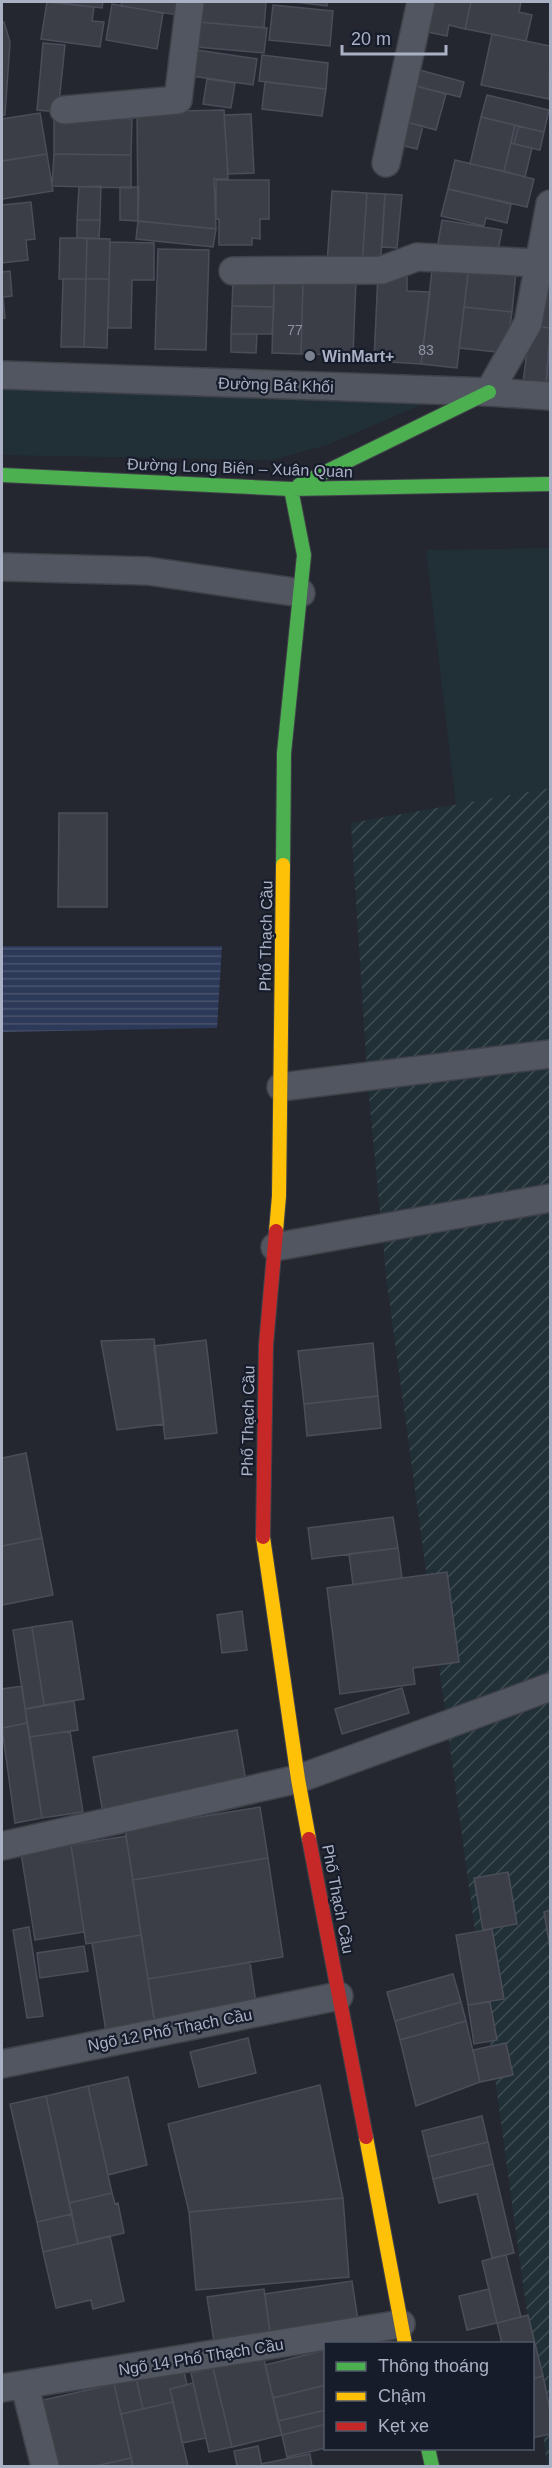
<svg xmlns="http://www.w3.org/2000/svg" width="552" height="2468" font-family="Helvetica,sans-serif">
  <style>
    .grass { fill: #213036 }
    .garden { fill: url(#garden-furrows) }
    .water { fill: url(#water-rules) }
    .building { fill: #3b3e47; stroke: #4b4e59; stroke-width: 1.5 }
    .lines { fill: none; stroke-linecap: round; stroke-linejoin: round }
    .street-casing { stroke: #404249; stroke-width: 30 }
    .fast-casing { stroke: #404249; stroke-width: 16 }
    .slow-casing { stroke: #404249; stroke-width: 16 }
    .jam-casing { stroke: #404249; stroke-width: 16 }
    .street { stroke: #525660; stroke-width: 27 }
    .fast { stroke: #4caf50; stroke-width: 14 }
    .slow { stroke: #ffc107; stroke-width: 14 }
    .jam { stroke: #c62828; stroke-width: 14 }
    .poi-dot { fill: #7c8190; stroke: #171c2b; stroke-width: 2 }
    .labels { text-anchor: middle; dominant-baseline: central; stroke-width: 4.5; stroke-linejoin: round; paint-order: stroke }
    .number-label { font-size: 14px; fill: #8f94a5 }
    .poi-label { font-size: 16px; font-weight: bold; fill: #abb1c4; stroke: #171c2b; text-anchor: start }
    .street-label { font-size: 16px; fill: #abb1c4; stroke: #171c2b }
  </style>
  <defs>
    <pattern id="garden-furrows" width="10" height="10" patternUnits="userSpaceOnUse" patternTransform="scale(1.5)"><rect width="10" height="10" fill="#213036"/><path d="M-1 1l2-2M0 10L10 0M9 11l2-2" fill="none" stroke="#3f4c51"/></pattern>
    <pattern id="water-rules" width="6" height="5" patternUnits="userSpaceOnUse" patternTransform="scale(1.5)"><rect width="6" height="5" fill="#2d3958"/><path d="M0 2.5h6" fill="none" stroke="#49536e"/></pattern>
  </defs>
  <rect width="100%" height="100%" fill="#242730"/>
  <path class="grass" d="M2,385l442,10 -117,50 -56,15 -269,-5z
    M550,548v240l-94,17 -30,-255z"/>
  <path class="garden" d="M550,788v1678h-3l-15,-122 -1,-1 -144,-1059 -19,-198 -17,-263z"/>
  <path class="water" d="M2,946h220l-5,82 -215,4z"/>
  <path class="building" d="M47,2l47,5 -2,14 12,1 -4,25 -59,-8z
    M53,2h50l-1,6z
    M122,2h64l-2,14 -63,-10z
    M201,2h65l-2,26 -65,-6z
    M295,2h32v4z
    M424,2h47l-6,27 -16,-4 -2,11 -29,-6z
    M471,2h50l-2,10 13,3 -6,26 -61,-12z
    M112,4l51,9 -6,36 -51,-9z
    M273,5l60,6 -3,35 -61,-6z
    M2,22h2l6,20 -5,73 -3,1z
    M199,22l68,6 -3,25 -67,-6z
    M492,34l58,12 -1,53 -68,-14z
    M43,43l22,2 -7,67 -21,-2z
    M197,50l60,9 -4,26 -61,-9z
    M262,55l66,8 -2,26 -67,-8z
    M416,69l48,13 -4,15 -48,-12z
    M207,79l28,4 -4,25 -28,-4z
    M265,82l61,7 -4,27 -60,-7z
    M412,85l34,9 -10,36 -34,-9z
    M487,95l62,15 -5,22 -63,-15z
    M224,110l4,69h-14l2,50 -78,-8 -1,-109z
    M40,113l7,41 -45,7v-42z
    M251,114l3,59 -26,1 -4,-59z
    M481,117l34,8 -11,46 -34,-7z
    M54,118l78,1 -1,36 -77,-1z
    M402,121l21,5 -6,23 -21,-5z
    M515,125l4,1 -5,18 -3,-1z
    M519,126l25,6 -4,18 -26,-6z
    M511,143l21,5 -7,29 -21,-6z
    M47,154l6,37 -51,8v-38z
    M54,154l77,1v33l-79,-2z
    M455,160l79,19 -7,28 -79,-18z
    M216,180h53v39h-9v20l-8,-1v7h-33v-26h-3z
    M101,186l-1,34h-23l2,-33z
    M120,187h19l-1,34 -18,-1z
    M448,189l63,15 -4,19 -21,-5 -2,8 -43,-10z
    M332,191l35,2 -5,73 -35,-2z
    M367,193l18,1 -5,73 -18,-1z
    M385,194l17,1 -5,53 -15,-1z
    M31,202l4,37 -9,1 2,20 -26,3v-58z
    M77,220h23l-1,19 -22,-1z
    M442,220l60,10 -6,30 -59,-11z
    M138,221l78,8 -3,18 -77,-8z
    M60,238h27l-1,41h-27z
    M87,238l23,1 -1,40h-23z
    M110,242l44,1v37h-22l-1,48h-23z
    M158,249l51,1 -3,100 -51,-1z
    M433,262l36,4 -12,102 -36,-4z
    M469,266l47,6 -4,40 -48,-5z
    M10,271l2,25 -9,1 2,21h-3v-46z
    M378,273h29v18l23,1 -9,72 -47,-3z
    M63,279h23l-2,68h-23z
    M86,279h23l-2,69 -23,-1z
    M356,280l-3,75 -52,-1 2,-71z
    M233,281l41,1v25l-42,-1z
    M274,282l29,1 -2,71 -29,-1z
    M536,294l14,1v33l-20,-2z
    M232,306l42,1 -2,27h-41z
    M464,307l48,5 -6,41 -47,-5z
    M530,326l20,2 -4,57 -23,-2z
    M231,334h26l-1,19 -25,-1z
    M550,342v43h-4z
    M59,813h48v94h-49z
    M154,1339l10,85 -47,6 -16,-89z
    M206,1340l11,93 -52,6 -11,-93z
    M373,1343l5,53 -74,8 -6,-53z
    M378,1396l3,32 -74,8 -3,-32z
    M26,1453l16,85 -40,8v-88z
    M393,1517l5,31 -86,11 -4,-31z
    M42,1538l11,57 -51,10v-59z
    M398,1548l4,30 -49,7 -4,-31z
    M447,1572l12,90 -46,6 2,16 -75,10 -13,-106z
    M242,1611l5,39 -25,3 -5,-38z
    M72,1621l12,78 -40,6 -12,-78z
    M32,1627l12,78 -19,4 -12,-79z
    M22,1686l5,37 -25,5v-39z
    M402,1688l7,25 -67,21 -7,-25z
    M74,1701l4,29 -48,7 -5,-28z
    M27,1723l15,95 -27,5 -13,-95z
    M237,1730l10,57 -144,26 -10,-56z
    M70,1731l13,81 -41,6 -12,-81z
    M260,1807l8,51 -135,22 -8,-51z
    M126,1836l15,99 -55,9 -15,-99z
    M71,1845l13,87 -49,8 -14,-87z
    M268,1858l15,99 -135,22 -15,-99z
    M508,1872l9,52 -34,6 -9,-52z
    M550,1910v38l-6,-36z
    M29,1927l14,89 -16,2 -14,-88z
    M492,1929l12,70 -36,6 -12,-70z
    M141,1935l15,95 -49,8 -15,-95z
    M84,1946l4,25 -48,7 -3,-25z
    M250,1962l7,48 -102,17 -7,-48z
    M453,1974l8,28 -66,19 -8,-29z
    M461,2002l5,19 -66,19 -5,-19z
    M490,2002l7,38 -23,4 -6,-39z
    M466,2021l14,61 -64,24 -16,-66z
    M248,2038l8,35 -57,14 -9,-35z
    M506,2043l7,32 -33,7 -7,-32z
    M128,2077l19,88 -39,10 -20,-89z
    M320,2085l23,113 -154,14 -21,-88z
    M88,2086l24,107 -43,10 -23,-107z
    M46,2096l26,118 -35,8 -27,-118z
    M482,2116l6,26 -60,15 -6,-26z
    M488,2142l5,22 -60,15 -5,-22z
    M493,2164l21,89 -22,5 -15,-64 -38,9 -6,-24z
    M112,2193l3,11 3,-1 6,30 -46,11 -9,-41z
    M343,2198l6,79 -153,13 -7,-78z
    M72,2214l6,30 -35,8 -6,-30z
    M110,2236l14,65 -31,8 -2,-9 -35,8 -13,-56z
    M506,2255l15,62 -24,6 -15,-62z
    M352,2281l7,46 -88,13 -6,-46z
    M264,2289l7,51 -56,8 -8,-51z
    M489,2289l8,34 -30,7 -8,-34z
    M528,2315l15,61 -11,3v-35h-30l-5,-21z
    M326,2350v35l-53,13 -8,-33z
    M263,2355l19,80 -50,12 -19,-79z
    M183,2367l4,18 -17,4 3,13 -30,7 -7,-31z
    M213,2368l19,79 -23,5 -18,-79z
    M543,2376l7,34v24l-18,4v-59z
    M136,2378l7,31 -22,5 -7,-30z
    M193,2383l13,55 -24,5 -12,-54z
    M114,2384l17,74 -36,8h-37l-15,-66z
    M326,2385v25l-48,11 -5,-23z
    M173,2402l15,64h-55l-12,-52z
    M326,2410v14l-44,11 -4,-14z
    M326,2424v24l-39,9 -5,-22z
    M258,2446l4,20h-25l-3,-15z
    M310,2454l2,12h-50l-1,-2z
    M131,2458l2,8h-38z"/>
  <g class="lines">
    <g class="street-casing">
      <path id="street" d="M64,110l114,-10 12,-98
        M386,163l35,-161
        M233,271l149,-1 35,-13 123,6
        M2,375l487,17 61,4
        M489,392l39,-69 22,-119
        M2,567l146,4 153,22
        M281,1087l269,-33
        M275,1247l275,-49
        M2,1846l296,-67 252,-92
        M2,2064l337,-68
        M25,2386l20,80
        M2,2388l399,-64"/>
    </g>
    <g class="fast-casing">
      <path id="fast" d="M2,475l289,14 259,-5
        M299,485l190,-93
        M283,865l1,-112 20,-198 -13,-66
        M428,2448l4,18"/>
    </g>
    <g class="slow-casing">
      <path id="slow" d="M276,1231l3,-35 4,-331
        M263,1537l35,242 11,60
        M366,2137l39,207"/>
    </g>
    <g class="jam-casing">
      <path id="jam" d="M263,1537l3,-192 10,-114
        M309,1839l57,298"/>
    </g>
    <use href="#street" class="street"/>
    <use href="#fast" class="fast"/>
    <use href="#slow" class="slow"/>
    <use href="#jam" class="jam"/>
  </g>
  <circle class="poi-dot" cx="310" cy="356" r="6"/>
  <g class="labels">
    <g class="number-label">
      <text x="295" y="330">77</text>
      <text x="426" y="350">83</text>
    </g>
    <g class="poi-label">
      <text x="322" y="356">WinMart+</text>
    </g>
    <g class="street-label">
      <text transform="translate(276 385) rotate(2)">Đường Bát Khối</text>
      <text transform="translate(240 468) rotate(2)">Đường Long Biên – Xuân Quan</text>
      <text transform="translate(266 936) rotate(-89)">Phố Thạch Cầu</text>
      <text transform="translate(248 1421) rotate(-89)">Phố Thạch Cầu</text>
      <text transform="translate(338 1899) rotate(79)">Phố Thạch Cầu</text>
      <text transform="translate(170 2030) rotate(-11)">Ngõ 12 Phố Thạch Cầu</text>
      <text transform="translate(201 2357) rotate(-9)">Ngõ 14 Phố Thạch Cầu</text>
    </g>
  </g>
  <rect width="552" height="2468" fill="none" stroke="#abb1c4" stroke-width="6"/>
  <rect x="324" y="2342" width="210" height="108" fill="#171c2b" stroke="#525868" stroke-width="1.5"/>
  <rect x="336" y="2362" width="30" height="9" fill="#4caf50" stroke="#525868" stroke-width="1.5"/>
  <text x="378" y="2372" font-size="18" fill="#abb1c4">Thông thoáng</text>
  <rect x="336" y="2392" width="30" height="9" fill="#ffc107" stroke="#525868" stroke-width="1.5"/>
  <text x="378" y="2402" font-size="18" fill="#abb1c4">Chậm</text>
  <rect x="336" y="2422" width="30" height="9" fill="#c62828" stroke="#525868" stroke-width="1.5"/>
  <text x="378" y="2432" font-size="18" fill="#abb1c4">Kẹt xe</text>
  <path d="M342 45v9h104v-9" fill="none" stroke="#abb1c4" stroke-width="3"/>
  <text x="351" y="45" font-size="18" fill="#abb1c4" stroke="#171c2b" stroke-width="4.5" paint-order="stroke">20 m</text>
</svg>
